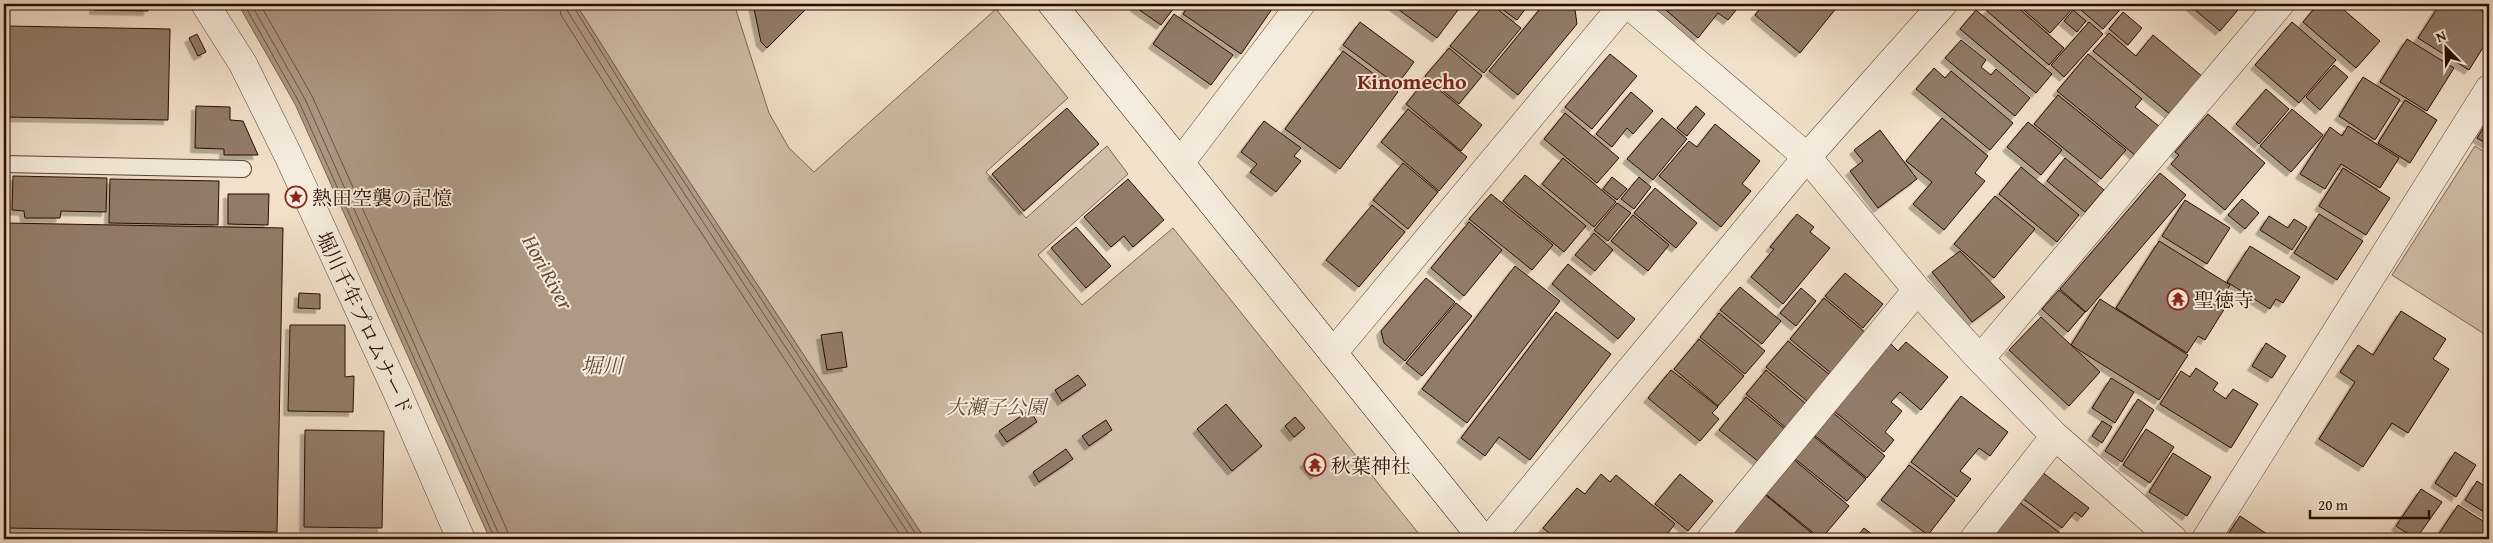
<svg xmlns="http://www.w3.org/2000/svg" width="2493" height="543" font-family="'Gentium Book Plus','Noto Serif JP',serif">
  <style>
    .green { fill: #cfbda8; stroke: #7c6554 }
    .water { fill: #ad9986; stroke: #786151 }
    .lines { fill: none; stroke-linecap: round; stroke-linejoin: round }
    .shore { stroke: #6b5344; stroke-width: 1 }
    .building { fill: #917b6a; stroke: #290d01; filter: url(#shadow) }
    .lane-casing { stroke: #5b4233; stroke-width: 18 }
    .street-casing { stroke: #5b4233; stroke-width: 29 }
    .secondary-casing { stroke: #290d01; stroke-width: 29 }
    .lane { stroke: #f6ecdd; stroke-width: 16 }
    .street { stroke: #f6ecdd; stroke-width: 28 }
    .secondary { stroke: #f6ecdd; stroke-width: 28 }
    .labels { text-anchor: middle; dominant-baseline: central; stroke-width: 4; stroke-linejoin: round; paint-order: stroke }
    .poi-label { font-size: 20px; fill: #290d01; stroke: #f6ecdd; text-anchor: start }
    .street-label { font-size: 20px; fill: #290d01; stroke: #f6ecdd }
    .park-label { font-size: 20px; font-style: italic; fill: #634b3b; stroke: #f6ecdd }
    .water-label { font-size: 21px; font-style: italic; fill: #644c3d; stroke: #f6ecdd }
    .quarter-label { font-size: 22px; font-weight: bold; fill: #7a1f14; stroke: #f6ecdd }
  </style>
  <defs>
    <filter id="shadow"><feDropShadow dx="-4.5" dy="4.5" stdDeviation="0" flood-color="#0004"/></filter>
  </defs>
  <rect width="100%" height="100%" fill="#f1e1ca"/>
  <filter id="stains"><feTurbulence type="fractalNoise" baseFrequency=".004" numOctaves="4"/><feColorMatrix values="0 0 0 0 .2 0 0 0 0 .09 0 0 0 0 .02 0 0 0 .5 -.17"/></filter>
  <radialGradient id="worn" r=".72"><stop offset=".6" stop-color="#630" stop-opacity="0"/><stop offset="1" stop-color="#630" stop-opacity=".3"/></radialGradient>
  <path class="green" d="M576,4h158l35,109 20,35 25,24 182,-163 72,89 -82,74 40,46 81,-72 21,28 -90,81 44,50 91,-77 250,311h-498l-273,-414z
    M2475,146l14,9v182l-97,-62z"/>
  <path class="water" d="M238,4h338l76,121 273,414h-435l-195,-435z"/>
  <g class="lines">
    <path class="shore" d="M244,4l55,98 196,437
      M251,4l54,95 196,440
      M260,4l52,92 195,434 1,9
      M559,4l2,11 76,120 266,404
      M566,4l2,8 75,119 269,408
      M572,4l76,123 271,412"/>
  </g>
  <path class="building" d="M94,4h54v7l-54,-1z
    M753,4h58l-44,44 -6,-6z
    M1137,4h40l-16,21 -26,-18z
    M1190,4h74l8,5 -31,45 -58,-40z
    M1391,4h58l9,6 -21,28z
    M1485,4h6l30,24 -37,45 -34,-27z
    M1495,4h34l-12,16z
    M1544,4h24l7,6 2,14 -59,71 -29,-24z
    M1659,4h82l-13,16 -10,-7 -20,25z
    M1764,4h72l2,2 -38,47 -45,-38z
    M1993,4h21l50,44 -15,17 -62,-54z
    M2017,4h54l3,3 -24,26z
    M2074,4h51l-22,25z
    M2188,4h55l-23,27z
    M2318,4h19l43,37 -24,27 -53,-46z
    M2440,4h31l18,11v23l-20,32 -51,-32z
    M2477,4h12v7z
    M1976,10l76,64 -16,19 -76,-64z
    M2073,10l13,11 -9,11 -13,-11z
    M2123,12l19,16 -14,17 -19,-16z
    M1174,14l59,41 -22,30 -58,-41z
    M1360,22l54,40 -17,23 -54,-40z
    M2089,22l14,12 -39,43 -13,-12z
    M2292,22l44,38 -37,43 -44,-38z
    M7,26l163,3 -2,91 -164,-3z
    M2109,33l27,23 17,-21 50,42 -32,38 -78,-64z
    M197,34l9,18 -8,4 -9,-18z
    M2407,39l47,29 -27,43 -47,-29z
    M1961,40l25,20 -5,7 10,8 5,-6 34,29 -15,18 -70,-58z
    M1449,48l33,28 -23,28 -34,-28z
    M1343,51l55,41 -58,77 -55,-40z
    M1610,54l27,22 -45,53 -27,-22z
    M2088,54l54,45 -7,8 25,20 -24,29 -79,-65z
    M2334,65l14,12 -28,33 -14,-13z
    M1934,68l11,10 6,-7 62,52 -23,27 -74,-61z
    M2363,77l37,23 -25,40 -36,-24z
    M1426,79l56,46 -21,26 -55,-47z
    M2266,89l23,20 -30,35 -23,-20z
    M1631,92l22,19 -20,23 -6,-6 -15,19 -16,-13z
    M2058,95l68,55 -25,29 -67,-55z
    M2405,100l32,20 -27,43 -32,-20z
    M196,106l34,1v13l13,1 15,34h-34v-6l-29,-1z
    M1696,106l9,8 -18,22 -10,-8z
    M1067,108l32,36 -75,67 -32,-37z
    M1408,109l59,48 -28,34 -58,-49z
    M2292,109l31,26 -32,37 -31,-26z
    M1565,113l54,45 -22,25 -53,-44z
    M2208,114l57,49 -40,47 -54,-46 8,-9 -4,-3z
    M1662,118l25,21 -34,41 -26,-21z
    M1942,118l46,38 -13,17 10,8 -41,49 -31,-26 19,-22 -26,-21z
    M2489,119v26l-12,-7z
    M1264,121l37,27 -7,8 7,5 -25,31 -26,-20 7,-8 -16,-12z
    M2028,122l34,28 -21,25 -34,-28z
    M1715,124l45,37 -18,23 9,7 -30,36 -62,-51 30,-35 8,6z
    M2348,126l51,32 -19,30 -39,-24 -16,25 -25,-15 30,-47 12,9z
    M1880,130l37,49 -39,29 -28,-37 13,-10 -9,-11z
    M1563,158l53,44 -22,25 -52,-43z
    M2065,158l39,32 -19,22 -38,-31z
    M1403,163l35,29 -30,37 -35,-29z
    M2021,167l58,48 -22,27 -58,-48z
    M2343,168l47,30 -24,37 -47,-29z
    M2160,173l26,22 -100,117 -26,-23z
    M1525,175l61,51 -22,26 -61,-51z
    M13,176l94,2 -1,34 -45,-1 -1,7h-35l-1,-7 -12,-1z
    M1612,177l15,12 -10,11 -14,-11z
    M1639,177l12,10 -17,22 -13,-10z
    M110,179l109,2 -1,44 -109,-2z
    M1128,179l36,41 -31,27 -9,-11 -13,11 -27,-30z
    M1655,188l42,35 -21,25 -42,-35z
    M228,194h41l-1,31 -40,-1z
    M1491,194l62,51 -21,25 -63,-51z
    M1995,196l40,33 -41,49 -40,-34z
    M2242,199l17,14 -14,16 -17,-14z
    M2185,200l45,28 -23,36 -45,-28z
    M1617,203l14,10 -23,28 -14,-11z
    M1372,205l33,27 -46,55 -33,-27z
    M1797,214l17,13 -4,5 20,16 -47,56 -32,-27 23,-28 -4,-2z
    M2319,214l44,27 -26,39 -43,-27z
    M1633,215l36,30 -21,26 -37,-30z
    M2269,216l19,12 6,-9 13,8 -15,23 -32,-20z
    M1469,222l33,28 -38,46 -33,-28z
    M4,223l279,5 -6,304 -273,-4z
    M1076,227l35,39 -25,22 -35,-40z
    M1594,233l19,17 -18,21 -20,-16z
    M2159,241l71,44 -8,14 6,4 -23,37 -7,-4 -11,17 -71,-45z
    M2250,246l50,31 -17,26 -7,-4 -6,10 -43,-27z
    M1960,251l45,46 -33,25 -40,-50z
    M1568,264l67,55 -17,20 -66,-55z
    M1515,266l45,35 -93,122 -45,-34z
    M1845,273l38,31 -20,24 -38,-32z
    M1426,278l29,24 -50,59 -21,-18 -3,-12z
    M1740,287l41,34 -19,23 -42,-34z
    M1801,288l15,13 -20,25 -16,-13z
    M2059,290l26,22 -17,20 -26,-23z
    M299,293l21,1v15l-22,-1z
    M1824,298l42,35 -34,41 -42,-35z
    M2100,299l88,56 -29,45 -88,-55z
    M1456,303l16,13 -50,60 -16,-13z
    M2401,311l45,28 -13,20 16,10 -41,64 -16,-10 -29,44 -44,-28 36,-57 -15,-10 18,-27 15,10z
    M1556,312l55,42 -81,106 -31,-23 -14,19 -24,-18z
    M1719,313l46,38 -20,23 -45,-37z
    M2041,317l59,55 -31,34 -60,-56z
    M290,325h55v52l9,-1 -1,36 -65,-1z
    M842,332l5,35 -20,3 -6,-35z
    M1699,339l45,37 -26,30 -44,-37z
    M1788,341l42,34 -23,26 -41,-34z
    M1889,342l9,9 8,-9 42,35 -27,33 -21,-18 -9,10 11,9 -17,21 9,8 -10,12 -51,-42z
    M2266,343l20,13 -14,22 -20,-12z
    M2196,368l22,15 -5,7 13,9 7,-10 25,15 -27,44 -71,-44 21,-33 9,6z
    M1671,370l47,37 -6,6 7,6 -19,22 -52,-43z
    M1766,370l40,34 -20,24 -40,-34z
    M1078,375l8,10 -24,16 -7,-11z
    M2111,378l23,14 -19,31 -23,-15z
    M1961,396l47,36 -18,24 -11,-8 -19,23 11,8 -14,18 -46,-35z
    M1746,397l40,33 -27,32 -40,-32z
    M2138,399l16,11 -32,52 -17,-11z
    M1226,404l36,42 -30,25 -35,-42z
    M1030,410l7,12 -30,20 -8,-11z
    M1831,411l54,45 -18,22 -54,-44z
    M1295,417l10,11 -11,9 -9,-11z
    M1106,420l6,10 -23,16 -7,-10z
    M2102,421l10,6 -10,16 -10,-7z
    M2146,429l28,18 -24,36 -27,-18z
    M305,430l79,1 -2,97 -78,-1z
    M1811,434l55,45 -19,22 -54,-44z
    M1066,449l7,10 -34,23 -6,-10z
    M2455,452l21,13 -20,32 -21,-14z
    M1315,453l11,13 -11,9 -11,-12z
    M2173,453l38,24 -24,39 -38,-24z
    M1792,458l57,48 -28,33 -58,-47z
    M1909,465l46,35 -27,35 -47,-35z
    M2042,472l47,36 -7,9 -7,-5 -13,16 -40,-30z
    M1601,474l9,8 6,-7 59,49 -12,15h-106l-14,-11 34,-40 8,6z
    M1680,474l33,27 -25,30 -33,-27z
    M2477,481l12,8v26l-24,-15z
    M2421,489l21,13 -26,37 -20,-13z
    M1763,493l56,46h-95z
    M2019,502l49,37h-70l-5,-3z
    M2458,505l31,20v14l-53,-1z
    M2240,516l30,20 -2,3h-43z
    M1864,528l14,11h-23z"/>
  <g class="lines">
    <g class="lane-casing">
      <path id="lane" d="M4,164l239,5"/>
    </g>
    <g class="street-casing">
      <path id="street" d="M205,4l38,60 45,91 110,239 63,145
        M1628,4l179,153 110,133 63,69 75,77 118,103
        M1180,163l121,-159
        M1333,353l291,-349
        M1980,359l300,-355
        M1490,539l317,-382 136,-153
        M1711,539l206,-249
        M1974,539l81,-103
        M2206,539l283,-450"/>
    </g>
    <g class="secondary-casing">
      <path id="secondary" d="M1052,4l431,535"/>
    </g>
    <use href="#lane" class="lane"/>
    <use href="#street" class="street"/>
    <use href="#secondary" class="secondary"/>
  </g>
  <defs>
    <g id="sight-ring" transform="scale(1.125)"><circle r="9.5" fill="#f6ecdd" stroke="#8f2418" stroke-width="1.5"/><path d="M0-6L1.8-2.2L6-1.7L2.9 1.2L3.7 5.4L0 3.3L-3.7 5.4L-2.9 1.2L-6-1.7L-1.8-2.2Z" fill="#8f2418"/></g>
    <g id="temple-ring" transform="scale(1.125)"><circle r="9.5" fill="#f6ecdd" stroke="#8f2418" stroke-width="1.5"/><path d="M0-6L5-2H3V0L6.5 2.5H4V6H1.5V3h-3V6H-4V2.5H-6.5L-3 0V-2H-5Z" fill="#8f2418"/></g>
  </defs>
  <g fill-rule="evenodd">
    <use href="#sight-ring" x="296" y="197"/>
    <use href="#temple-ring" x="2178" y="299"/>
    <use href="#temple-ring" x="1315" y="465"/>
  </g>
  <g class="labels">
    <g class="poi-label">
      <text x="312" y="197">熱田空襲の記憶</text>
      <text x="2194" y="299">聖徳寺</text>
      <text x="1331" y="465">秋葉神社</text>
    </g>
    <g class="street-label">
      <text transform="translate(365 323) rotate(65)">堀川千年プロムナード</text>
    </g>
    <g class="park-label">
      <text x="996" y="406">大瀬子公園</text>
    </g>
    <g class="water-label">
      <text transform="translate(548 272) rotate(61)">Hori River</text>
      <text x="602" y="365">堀川</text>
    </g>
    <g class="quarter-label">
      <text x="1412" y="81">Kinomecho</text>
    </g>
  </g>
  <rect width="2493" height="543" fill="none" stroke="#f1e1ca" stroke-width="20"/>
  <rect x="5" y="5" width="2483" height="533" fill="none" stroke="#290d01" stroke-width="2.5"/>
  <rect x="10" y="10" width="2473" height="523" fill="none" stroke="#290d01"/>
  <g transform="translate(2446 48) rotate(337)" stroke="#f6ecdd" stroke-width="4" paint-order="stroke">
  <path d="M0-4L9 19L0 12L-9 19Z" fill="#290d01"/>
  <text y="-8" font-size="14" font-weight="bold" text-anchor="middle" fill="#290d01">N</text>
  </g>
  <path d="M2310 510v8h119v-8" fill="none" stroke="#290d01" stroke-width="2.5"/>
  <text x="2318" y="510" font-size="15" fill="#290d01" stroke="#f6ecdd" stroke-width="4" paint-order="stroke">20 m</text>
  <rect width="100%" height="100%" filter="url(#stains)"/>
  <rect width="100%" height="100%" fill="url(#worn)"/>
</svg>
